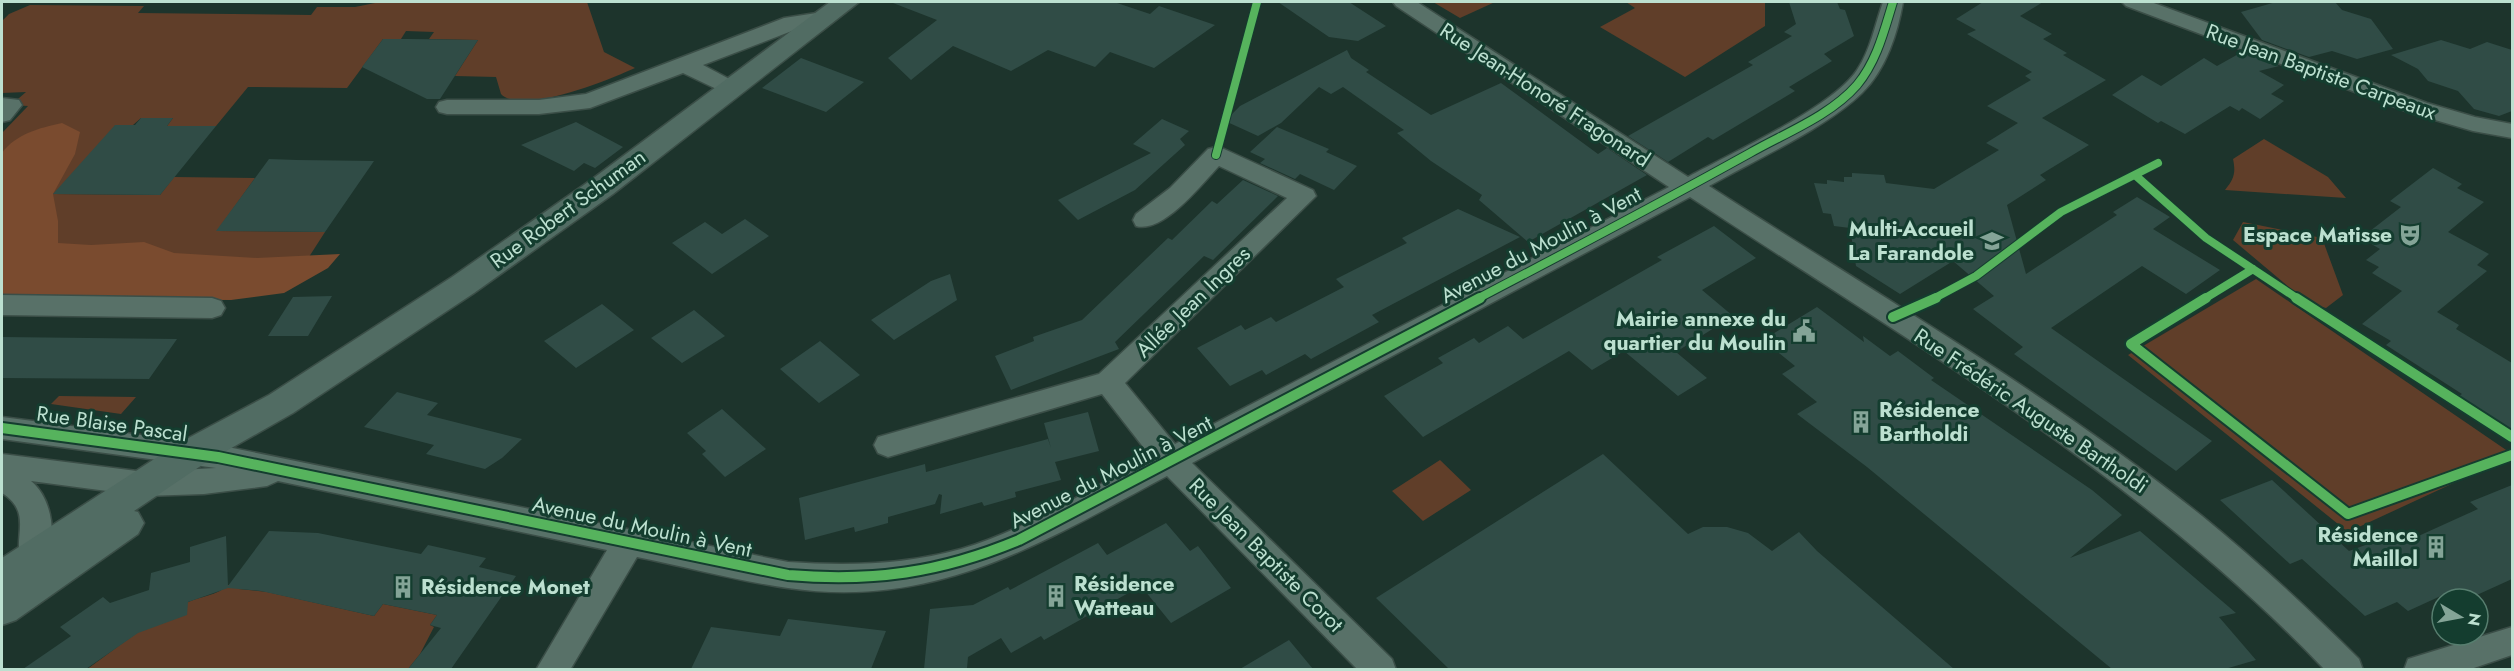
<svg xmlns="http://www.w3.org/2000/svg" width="2514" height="671" font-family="Jost,sans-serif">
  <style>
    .green { fill: #603e29 }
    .forest { fill: #7a4b2f }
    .building { fill: #304c46 }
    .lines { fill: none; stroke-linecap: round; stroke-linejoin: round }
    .street-casing { stroke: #3b4e47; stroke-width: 3 }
    .secondary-casing { stroke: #3b4e47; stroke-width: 3 }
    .street { fill: #587168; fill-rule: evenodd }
    .secondary { fill: #516c63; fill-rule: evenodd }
    .cycleway-far1-casing { stroke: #143d2f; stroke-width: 10 }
    .cycleway-casing { stroke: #143d2f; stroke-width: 14 }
    .cycleway-far1 { stroke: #56b35d; stroke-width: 8 }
    .cycleway { stroke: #56b35d; stroke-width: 10 }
    .labels { text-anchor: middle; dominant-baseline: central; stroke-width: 6; stroke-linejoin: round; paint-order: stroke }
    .street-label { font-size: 21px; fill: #bce0d0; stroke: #143d2f }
    .poi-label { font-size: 21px; font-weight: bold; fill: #bce0d0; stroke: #143d2f; text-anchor: end }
  </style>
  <rect width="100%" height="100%" fill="#1d342c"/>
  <path class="green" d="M380,2h207l17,50 31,16c-24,11 -114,48 -134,26l-5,-17 -41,-1 23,-36 -49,-1 5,-7 -28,-1 -5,8h-18l-36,49 -99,-1 -32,39h-49l6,-8h-32l-87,76 106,1 14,-18 81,1 -38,53 108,1 -18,28 -65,23 -11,17 -185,-2 -44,-21v-144l26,-27 -17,-1 15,-13 -24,1v-72l7,-7 21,-9 114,1 -6,7 173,2 6,-8h38z
    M1433,2h62l-35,16z
    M1626,2h139v24l-80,51 -85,-50 35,-19z
    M2264,139l64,38 18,21 -121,-8c9,-11 11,-17 8,-31z
    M2243,222l79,16 21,57 -17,13 -17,-4 -76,-64z
    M2256,279l256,175v2l-164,76 -220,-177z
    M59,396l77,1 -15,17 -70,-10z
    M1440,460l31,30 -48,31 -31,-30z
    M228,585h13l-2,4 28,3 107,24 9,-12 54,11 -7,10 4,2 -14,27 -12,15 -322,1c33,-24 64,-49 100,-67 14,-7 31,-7 42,-18z"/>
  <path class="forest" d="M62,123l18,9 -5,22 -22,40 5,27v22l33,2 53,-3 30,11 83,5 83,-4 -12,14 -44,25 -53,7 -185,-2 -44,-4v-141c14,-19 37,-25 60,-30z"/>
  <path class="building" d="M1278,2h71l37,24 -28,15 -29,-4z
    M1789,2h48l3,7 5,1 9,26 -30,18 8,7 -43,26 6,4 -82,49 -5,-3 -40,25 -40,-26 125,-71 -5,-3 44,-26 -8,-4 12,-8z
    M1983,2h60l-23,14 32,18 -9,5 24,14 -4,2 43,25 -64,38 47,27 -49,30 6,5 -39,25 19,69 91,-59 -4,-3 24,-15 33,20 -17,12 67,41 -34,24 -44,-28 -91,62 161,113 -36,30 -162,-117 9,-7 -50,-38 21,-13 -41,-35 -53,33 -44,-28 -6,-38 -16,-2 -3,-12 -8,-1 -9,-30 13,1v-4l17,2v-5h8v-4l32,2 2,8 48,6 65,-39 -13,-7 32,-20 -31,-17 44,-26 -6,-4 7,-4 -65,-38 9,-4 -20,-11z
    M2276,2h59l7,8 29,9 22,30 -36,10 -25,-8 -23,6 -47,-17 -21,-28z
    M893,3l221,-1 36,12 9,-8 56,19 -61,43 -44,-16 -15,15 -47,-17 -37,21 -58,-25 -42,34 -23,-22 49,-38z
    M383,39h26l69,1 -38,59h-13l-65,-32z
    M2441,40l29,9 17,-7 25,8v61l-13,5 -25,-7 -16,-18 -30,-10 -10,-12 -27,-14z
    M1347,50l4,8 18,12 -3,2 65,43 70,-32 97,71 9,-6 40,27 -119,67 -49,-42 3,-5 -51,-34 -34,-28 7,-3 -61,-43 -12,7 -12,-7 -38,36 -23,13 -33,-15 15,-15z
    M2242,52l37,14 -20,5 25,14 -13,9 13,7 -24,18 -18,-11 -3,3 -9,-5 -45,28 -24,-13 -3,2 -46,-28 30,-20 19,11 43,-28 13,8z
    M801,58l63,24 -38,30 -64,-24z
    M141,118h32l-6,8h49l-56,69 -107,-1 62,-69h20z
    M1162,119l27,12 -9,8 5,6 -50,45 -57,30 -20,-20 93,-47 -18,-9z
    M576,122l47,25 -28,21 -11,-5 -10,8 -53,-26z
    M1277,127l52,22 -3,3 31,14 -23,24 -34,-16 -5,5 -35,-16 5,-4 -15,-7z
    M269,159l28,1 77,1 -49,71 -109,-1z
    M2433,168l29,16 -5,4 27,14 -36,30 41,22 -12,11 10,6 -50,41 22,13 -3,4 56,34v68l-55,-34 5,-3 -76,-49 5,-4 -29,-17 40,-33 -30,-18 7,-6 -13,-7 14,-11 -19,-11 40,-31 -11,-6z
    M1243,180l35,16 -65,64 -9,-4 -89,86 4,7 -108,41 -16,-34 39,-15 -1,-4 49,-17 86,-82 4,2 40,-39 5,3z
    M1458,209l62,28 -148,78 7,7 -68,37 -6,-5 -39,21 -4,-5 -32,16 -33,-38 44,-23 4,5 26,-13 5,5 68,-35 -8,-8 71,-36 -5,-5z
    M745,219l24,17 -57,38 -40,-31 33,-21 17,12z
    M1714,226l42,32 -54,32 31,26 -57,36 31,26 -29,18 -54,-45 -32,19 -23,-19 -146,86 -39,-41 59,-33 -5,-5 36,-20 5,5 29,-17 15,13 139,-79 -5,-3z
    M950,274l7,26 -63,40 -23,-20 60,-39z
    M332,296l-24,40h-40l25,-39z
    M602,304l32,26 -58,38 -32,-27z
    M1817,307l47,35 -1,-6 27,20 8,-5 36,27 -3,2 161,110 30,25 -52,43 70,-27 96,82 -17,4 37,43 -31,9h-113l-245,-202 -70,-53 20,-12 -35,-28 13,-8 -32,-26z
    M694,310l31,26 -43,27 -31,-25z
    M2,337l175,2 -28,40 -147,-1z
    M820,341l40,34 -41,28 -39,-34z
    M397,392l41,11 -11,12 95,24 -20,19 -17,11 -59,-15 8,-9 -70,-18z
    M722,409l44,40 -41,28 -23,-23 4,-3 -19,-18z
    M1088,412l11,39 -44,11 6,18 -46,12 1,5 -32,9 -2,-4 -42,12 2,-19 -3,-1 -4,10 -47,13v6l-33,9 -1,-5 -49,13 -6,-42 126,-34 1,8 122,-33 3,9 -7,-25z
    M1603,454l85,80 15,-7h24l21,6 24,18 27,-19 18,19 137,118h-505l-73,-71z
    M2272,480l77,71 44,-16 10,8 75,-34 -8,-7 42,-17v94l-44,20 -12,-10 -48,22 -11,-9 -32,14 -63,-57 -12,5 -70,-64z
    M1166,523l24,28 8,-5 33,42 -60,35 -30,-37 -97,54 -3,-4 -30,17 -10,-15 -33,19 -1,11 -43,1 6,-60 43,-4 35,-18 2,3 88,-47 9,12z
    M269,531l49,2 103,21 7,-9 58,13 -7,9 37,9 -65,93h-43l33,-41 -11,-3 7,-10 -54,-11 -9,12 -113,-25 -33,-3 -40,14 -1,13 -49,18 -52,36h-63l48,-33 -11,-9 43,-30 7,6 39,-13 2,-17 39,-11v-15l36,-11 2,50z
    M788,619l98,12 -15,38h-180l20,-42 69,9z
    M1289,640l24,29h-73z"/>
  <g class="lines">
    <g class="street-casing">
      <path id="street" d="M1393,2h24l271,175c43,-24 144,-69 169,-107 14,-21 18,-46 26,-68h20c-5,30 -17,68 -41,91 -36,35 -107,67 -153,93 166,107 339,207 493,330 55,45 107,93 157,143l4,11h-38c-184,-193 -415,-328 -635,-473l-498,266 200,196 4,11h-38l-191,-194c-124,66 -231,134 -379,112 -50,-7 -101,-21 -151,-31l-67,113h-34l71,-120 -329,-69 -11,5 -63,8 -59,2 -114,-15c23,19 26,60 14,85l-11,4 -11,-4c-13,-27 12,-52 -21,-73v-39l143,18 71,-4 -214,-29v-22l216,28 570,117c59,4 116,3 173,-13 65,-19 130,-61 190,-92l-49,-63 -214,63 -10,-4 -4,-8 4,-8 221,-63 188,-176 -68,-32c-17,18 -56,68 -83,60l-3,-6 3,-6 34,-26 38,-39 8,-2 8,2 89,41 3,6 -191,187 50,61 494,-257 -273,-181z
        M2122,2h29l276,101 48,14 37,7v14l-39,-7 -62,-18 -285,-107z
        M823,12l8,1 3,5 -3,5 -34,6 -94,36 34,18 3,5 -3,5 -8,2 -46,-22 -93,35 -51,6h-92l-8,-2 -3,-5 3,-5 8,-2h92l47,-6 198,-76z
        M2,98l17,2 3,5 -12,15 -8,2z
        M2,295l210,3 9,3 4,7 -4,7 -9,3 -210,-3z
        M2512,627v28l-44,15h-64l4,-11z"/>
    </g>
    <g class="secondary-casing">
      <path id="secondary" d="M830,2h29l-246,192 -139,99 -181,120 -88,50 -71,48 4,1 6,11 -6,11 -122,86 -14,5v-67l177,-115 90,-48 183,-118 139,-97z"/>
    </g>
    <use href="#street" class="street"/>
    <use href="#secondary" class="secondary"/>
    <g class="cycleway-far1-casing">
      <path id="cycleway-far1" d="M1216,155l41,-153
        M2135,175l71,63 92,61
        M1477,299c92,-48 183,-96 273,-146 35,-20 80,-37 107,-68 20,-24 27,-54 36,-83
        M1933,299l43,-23 85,-64 97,-49
        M2204,299l49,-30"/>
    </g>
    <g class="cycleway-casing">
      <path id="cycleway" d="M2206,298l-75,46 217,170 164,-59
        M2296,298l216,139
        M1893,317l43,-19
        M2,428l216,29 570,118c85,7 152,-2 231,-35l461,-242"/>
    </g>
    <use href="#cycleway-far1" class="cycleway-far1"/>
    <use href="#cycleway" class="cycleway"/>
  </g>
  <defs>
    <g id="theatre-bare" transform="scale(1.8)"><path d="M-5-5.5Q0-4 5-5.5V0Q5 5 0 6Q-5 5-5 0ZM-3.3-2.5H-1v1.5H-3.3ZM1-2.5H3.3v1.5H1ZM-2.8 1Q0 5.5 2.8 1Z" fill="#84a497" stroke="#143d2f" stroke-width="2.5" paint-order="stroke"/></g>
    <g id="school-bare" transform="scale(1.8)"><path d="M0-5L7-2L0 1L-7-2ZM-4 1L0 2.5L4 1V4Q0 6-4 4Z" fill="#84a497" stroke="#143d2f" stroke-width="2.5" paint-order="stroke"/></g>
    <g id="civic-bare" transform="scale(1.8)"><path d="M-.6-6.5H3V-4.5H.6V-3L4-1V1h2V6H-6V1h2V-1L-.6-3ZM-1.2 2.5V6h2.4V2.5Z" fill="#84a497" stroke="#143d2f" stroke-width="2.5" paint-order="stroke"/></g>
    <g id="building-bare" transform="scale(1.8)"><path d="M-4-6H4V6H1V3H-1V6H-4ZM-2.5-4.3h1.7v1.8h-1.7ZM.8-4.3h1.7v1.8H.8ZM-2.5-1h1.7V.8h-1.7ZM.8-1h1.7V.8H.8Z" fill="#84a497" stroke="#143d2f" stroke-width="2.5" paint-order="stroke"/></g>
  </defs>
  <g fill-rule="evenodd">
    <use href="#theatre-bare" x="2410" y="235"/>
    <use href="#school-bare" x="1992" y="241"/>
    <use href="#civic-bare" x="1804" y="331"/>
    <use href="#building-bare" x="1861" y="422"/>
    <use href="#building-bare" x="2436" y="547"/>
    <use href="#building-bare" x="403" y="587"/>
    <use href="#building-bare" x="1056" y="596"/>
  </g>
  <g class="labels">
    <g class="street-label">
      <text transform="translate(2321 72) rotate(20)">Rue Jean Baptiste Carpeaux</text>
      <text transform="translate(1545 95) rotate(33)">Rue Jean-Honoré Fragonard</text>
      <text transform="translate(568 209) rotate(-36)">Rue Robert Schuman</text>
      <text transform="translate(1541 245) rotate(-28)">Avenue du Moulin à Vent</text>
      <text transform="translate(1193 302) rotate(-44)">Allée Jean Ingres</text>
      <text transform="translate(2031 411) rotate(34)">Rue Frédéric Auguste Bartholdi</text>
      <text transform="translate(112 424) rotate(8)">Rue Blaise Pascal</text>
      <text transform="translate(1111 472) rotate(-27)">Avenue du Moulin à Vent</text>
      <text transform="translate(642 527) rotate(12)">Avenue du Moulin à Vent</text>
      <text transform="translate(1266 555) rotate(45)">Rue Jean Baptiste Corot</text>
    </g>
    <g class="poi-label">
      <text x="1974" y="229">Multi-Accueil<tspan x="1974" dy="24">La Farandole</tspan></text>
      <text x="2392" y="235">Espace Matisse</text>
      <text x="1786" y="319">Mairie annexe du<tspan x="1786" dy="24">quartier du Moulin</tspan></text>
      <text x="1879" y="410" text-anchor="start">Résidence<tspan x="1879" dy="24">Bartholdi</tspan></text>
      <text x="2418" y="535">Résidence<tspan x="2418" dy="24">Maillol</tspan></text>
      <text x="1074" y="584" text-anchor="start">Résidence<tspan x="1074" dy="24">Watteau</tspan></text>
      <text x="421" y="587" text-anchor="start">Résidence Monet</text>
    </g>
  </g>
  <rect width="2514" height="671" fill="none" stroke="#bce0d0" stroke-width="6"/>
  <g transform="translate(2460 617) rotate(100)"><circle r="28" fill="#143d2f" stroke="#577e6f" stroke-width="1.5"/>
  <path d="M0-4.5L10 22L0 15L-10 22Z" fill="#84a497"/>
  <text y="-9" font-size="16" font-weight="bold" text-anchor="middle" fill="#bce0d0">N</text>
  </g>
</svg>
